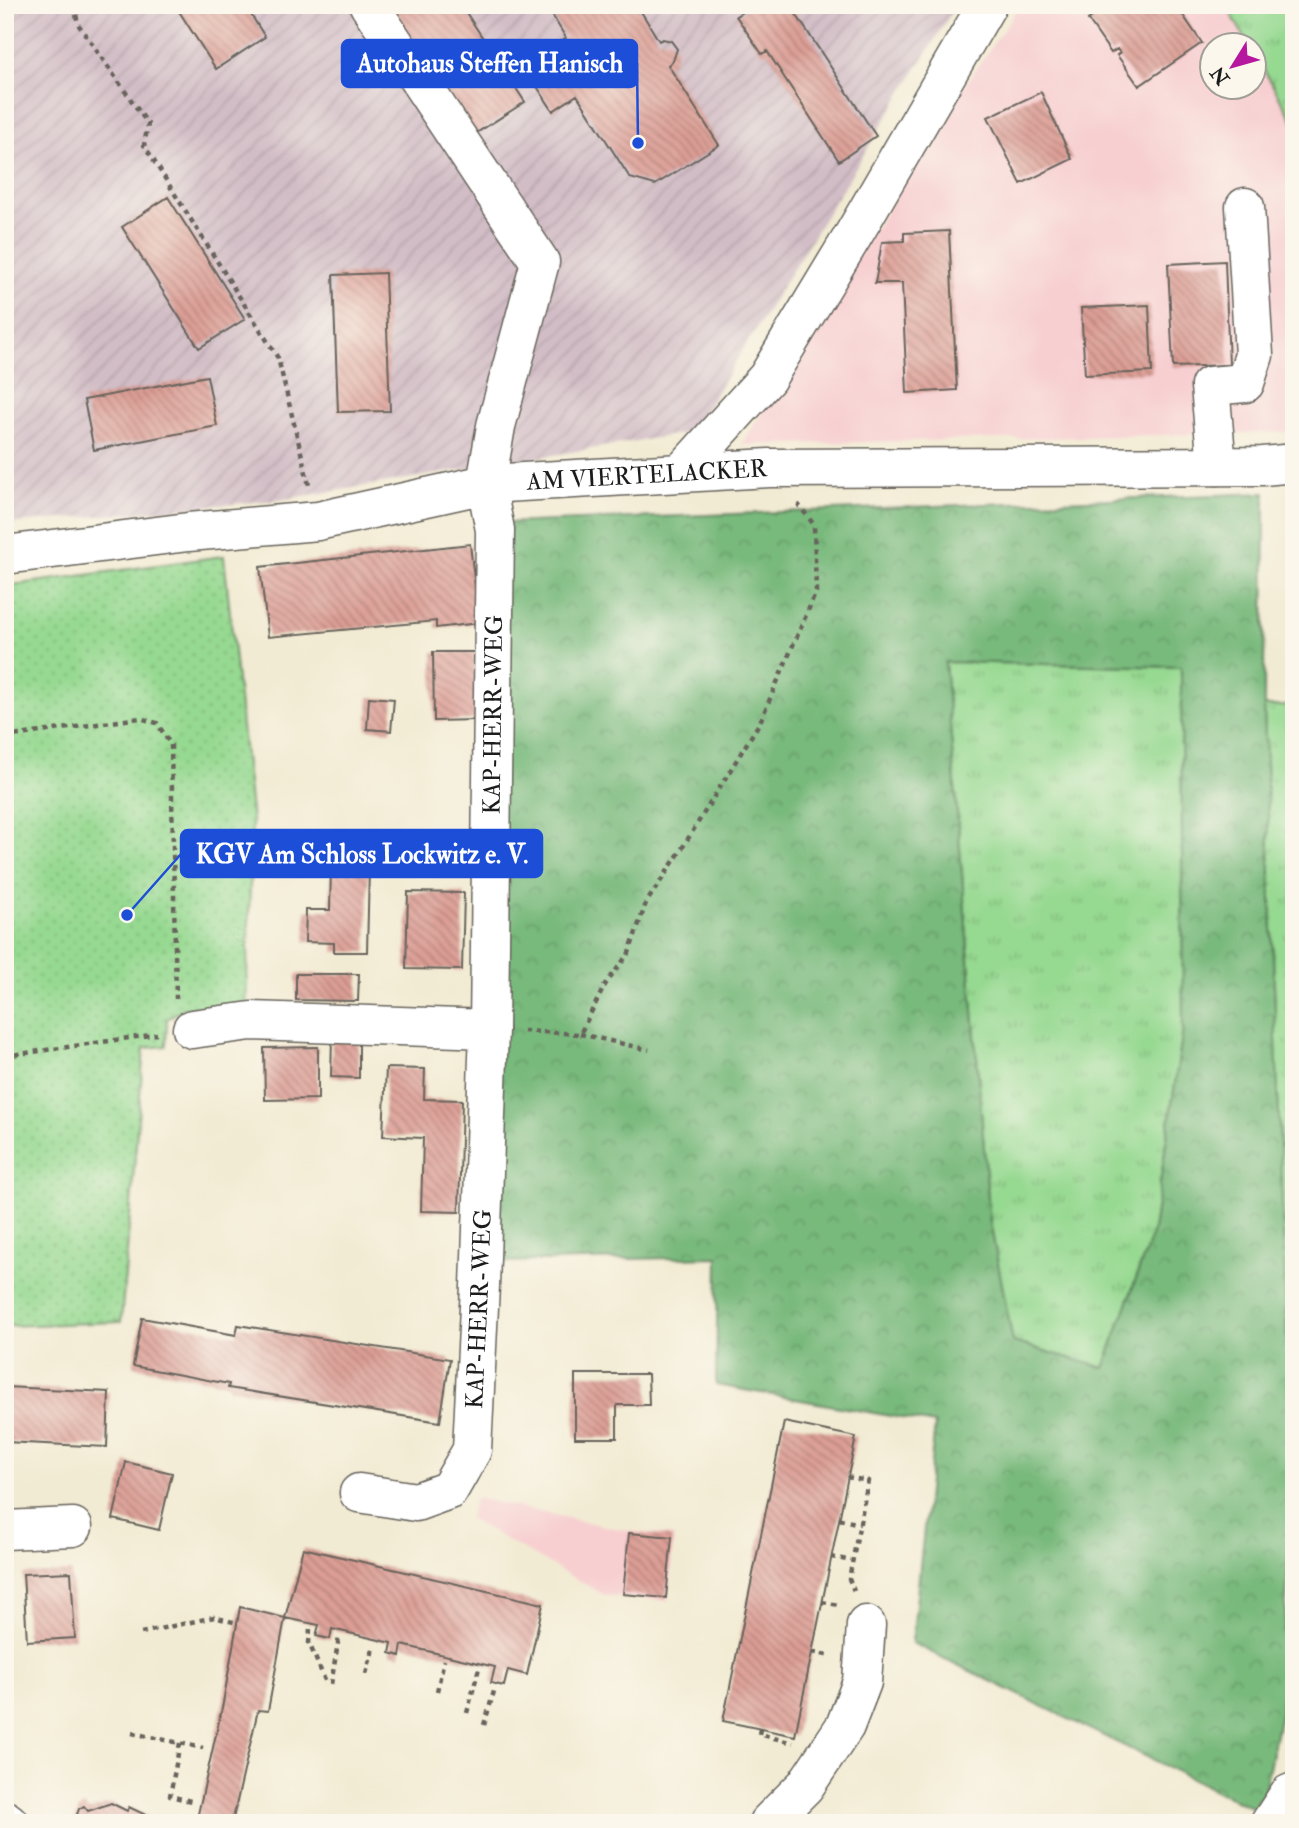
<svg xmlns="http://www.w3.org/2000/svg" width="1299" height="1828" font-family="'IM FELL Double Pica',serif">
  <style>
    .built { fill: #f7cfd1 }
    .industrial { fill: url(#industrial-furrows) }
    .grass { fill: url(#grass-tufts); stroke: #597a56; stroke-width: 2 }
    .forest { fill: url(#forest-crowns); stroke: #4a6a4c; stroke-width: 2; fill-rule: evenodd }
    .park { fill: url(#park-dots); stroke: #597a56; stroke-width: 2 }
    .building { fill: url(#building-back-hatch) }
    .lines { fill: none; stroke-linecap: round; stroke-linejoin: round }
    .minor-casing { stroke: #67645c; stroke-width: 41 }
    .path { stroke: #67645c; stroke-width: 4.5; stroke-dasharray: 5 5; stroke-linecap: butt }
    .minor { stroke: #fff; stroke-width: 38 }
    .labels { text-anchor: middle; dominant-baseline: central; stroke-width: 6; stroke-linejoin: round; paint-order: stroke }
    .street-label { font-size: 24px; fill: #1c1c1c; stroke: #fbf7ec }
    .leader { fill: none; stroke: #1d4ed8; stroke-width: 2.5 }
    .callout-dot { fill: #1d4ed8; stroke: #fbf7ec; stroke-width: 2.5 }
    .callout { fill: #1d4ed8; stroke: #1d4ed8; stroke-width: 2.5 }
    .callout-label { font-size: 26px; text-anchor: middle; font-weight: bold; fill: #fff }
  </style>
  <defs>
    <pattern id="industrial-furrows" width="10" height="10" patternUnits="userSpaceOnUse" patternTransform="scale(1.75)"><rect width="10" height="10" fill="#d2bdc6"/><path d="M-1 1l2-2M0 10L10 0M9 11l2-2" fill="none" stroke="#b4a2aa"/></pattern>
    <pattern id="grass-tufts" width="24" height="20" patternUnits="userSpaceOnUse" patternTransform="scale(1.75)"><rect width="24" height="20" fill="#96d991"/><path d="M3 7l-1-3M5 7V3M7 7l1-3M15 17l-1-3M17 17v-4M19 17l1-3" fill="none" stroke="#81ba7c"/></pattern>
    <pattern id="forest-crowns" width="20" height="18" patternUnits="userSpaceOnUse" patternTransform="scale(1.75)"><rect width="20" height="18" fill="#78b97b"/><path d="M2 6a3 3 0 1 1 6 0M12 15a3 3 0 1 1 6 0" fill="none" stroke="#679e6a"/></pattern>
    <pattern id="park-dots" width="8" height="8" patternUnits="userSpaceOnUse" patternTransform="scale(1.75)"><rect width="8" height="8" fill="#96d991"/><path d="M2 2h.1M6 6h.1" fill="none" stroke="#81ba7c" stroke-width="1.8" stroke-linecap="round"/></pattern>
    <pattern id="building-back-hatch" width="6" height="6" patternUnits="userSpaceOnUse" patternTransform="scale(1.75)"><rect width="6" height="6" fill="#dc9e95"/><path d="M-1 5l2 2M0 0l6 6M5-1l2 2" fill="none" stroke="#b28079"/></pattern>
  </defs>
  <rect width="100%" height="100%" fill="#fbf7ec"/>
  <filter id="ink" filterUnits="userSpaceOnUse"><feTurbulence type="fractalNoise" baseFrequency=".0143" numOctaves="2"/><feDisplacementMap in="SourceGraphic" scale="14" xChannelSelector="R" yChannelSelector="G"/><feConvolveMatrix kernelMatrix="1 2 1 2 8 2 1 2 1" color-interpolation-filters="sRGB"/></filter>
  <filter id="wash" filterUnits="userSpaceOnUse"><feTurbulence type="fractalNoise" baseFrequency=".00686" numOctaves="4" result="noise"/><feDisplacementMap in="SourceGraphic" scale="28" xChannelSelector="R" yChannelSelector="G"/><feGaussianBlur stdDeviation="1.57" result="paint"/><feColorMatrix in="noise" values="0 0 0 0 0 0 0 0 0 0 0 0 0 0 0 0 0 1.4 0 .05"/><feComposite in="paint" operator="in"/></filter>
  <g filter="url(#wash)">
    <rect width="100%" height="100%" fill="#f2ebd3"/>
    <path class="built" d="M1020,5h206l23,40 -37,1v42h42v-35l40,69v310l-552,13 214,-347z
      M475,1498l153,33 46,5 -6,65 -64,-6 -135,-76z"/>
    <path class="industrial" d="M5,5h951l-264,427 -413,68 -274,24z"/>
    <path class="grass" d="M1226,5h68v117l-40,-69v-7l-5,-1z
      M945,662l236,5 2,363 -30,201 -49,137 -91,-26 -23,-120z
      M1264,706h30v773l-2,1z"/>
    <path class="forest" d="M1265,493l-1,213 28,774 -11,230 -17,83 -12,15 -340,-165 23,-219 -219,-39 2,-128 -222,5 8,-739zM945,662l236,5 2,363 -30,201 -49,137 -91,-26 -23,-120z"/>
    <path class="park" d="M224,556l28,265 -6,188 -62,-1 -17,11 -1,27 -22,2 -23,274 -116,4v-740z"/>
    <g id="blocks">
      <path class="building" d="M175,5h70l20,32 -49,32z
        M385,5h76l64,97 -55,35z
        M546,5h91l22,36 4,-2 8,2 6,8 -4,12 -5,4 51,80 -64,40 -25,-7 -53,-83 -24,16 -30,-46 43,-27z
        M753,5h37l86,131 -37,25 -72,-110 -5,3 -26,-38z
        M1084,5h92l26,38 -63,43 -22,-31 3,-2 -3,-4 -6,4 -23,-33 6,-5 -3,-4 -2,1z
        M1041,92l31,67 -51,25 -33,-67z
        M168,197l77,122 -46,29 -77,-121z
        M949,231l8,159 -50,3 -5,-110h-27l7,-41 22,-1v-8z
        M1225,261l4,104 -56,2 -5,-103z
        M385,273l5,138 -52,1 -5,-137z
        M1149,305l3,67 -67,3 -4,-67z
        M207,376l10,50 -123,24 -10,-50z
        M470,544l9,79 -43,5v-7l-168,16 -8,-70z
        M433,652h42l1,68 -42,1z
        M369,697l25,2 -3,32 -24,-2z
        M331,868l38,1 -2,83h-33v-9l-29,-1 1,-32h24z
        M408,892l56,1 -2,77 -56,-1z
        M296,974h63l-1,27 -62,-1z
        M332,1037l27,1v40l-28,-1z
        M318,1047v52l-53,1 -1,-52z
        M386,1068l39,1 -1,30 38,1 -3,112 -38,-1 2,-73 -40,-2z
        M142,1318l94,17 2,-10 212,34 -10,63 -212,-34 1,-4 -96,-18z
        M575,1374h73l1,31h-32v33h-42z
        M5,1387l104,5 -2,55 -102,-5z
        M784,1422l72,15 -61,299 -72,-15z
        M126,1462l46,11 -13,57 -46,-11z
        M629,1533l43,4 -6,61 -43,-4z
        M303,1548l240,56 -16,71 -19,-5 -4,16 -13,-3 4,-16 -93,-22 -2,11 -10,-3 2,-10 -60,-14 -2,10 -14,-3 3,-11 -34,-7z
        M71,1572l4,66 -48,3 -4,-67z
        M240,1607l45,11 -17,93 -10,-1 -26,113h-36l27,-120z
        M111,1803l16,8 2,-4 21,10 -3,6h-73l5,-14 5,-3 4,5z"/>
    </g>
  </g>
  <g filter="url(#ink)">
    <use href="#blocks" fill-opacity="0" stroke="#67645c" stroke-width="2"/>
    <g class="lines">
      <g class="minor-casing">
        <g id="minor">
          <path d="M1217,466l-7,-80 35,-3 9,-28 -9,-148"/>
          <path d="M683,471l84,-93 87,-144 133,-229"/>
          <path id="s1" d="M5,555l183,-23 130,-11 168,-37 283,-16 494,-2 31,-3"/>
          <path id="s2" d="M192,1029l59,-8 238,8 6,-499 -9,-46 10,-58 44,-164 -171,-257"/>
          <path id="s3" d="M359,1493l57,9 33,-12 23,-40 8,-164 9,-257"/>
          <path d="M5,1530l68,-3"/>
          <path d="M5,1820l4,3"/>
          <path d="M768,1823l37,-37 40,-60 17,-44 4,-57"/>
          <path d="M1270,1823l19,-29 5,-2"/>
        </g>
      </g>
      <path class="path" d="M74,5l4,19 70,100 -4,21 134,213 31,127
        M5,737l135,-19 17,5 14,22 5,254
        M523,1031l57,3 25,-49 24,-32 17,-50 32,-48 82,-133 56,-130 -2,-67 -16,-21
        M580,1034l69,16
        M5,1056l152,-22
        M847,1477l21,4 -19,98 5,12
        M839,1519l21,5
        M831,1557l22,4
        M822,1602l17,3
        M310,1629l-1,14 18,42
        M141,1633l73,-16 23,6
        M812,1652l15,3
        M366,1674l8,-28
        M331,1684l8,-47
        M437,1691l7,-31
        M467,1713l12,-45
        M484,1725l11,-37
        M760,1729l-1,5 34,9
        M132,1733l71,15
        M180,1743l-10,53 25,6"/>
      <use href="#minor" class="minor"/>
    </g>
  </g>
  <g class="labels">
    <g class="street-label">
      <text stroke="none"><textPath href="#s1" startOffset="648">AM VIERTELACKER</textPath></text>
      <text stroke="none"><textPath href="#s2" startOffset="612">KAP-HERR-WEG</textPath></text>
      <text stroke="none"><textPath href="#s3" startOffset="280">KAP-HERR-WEG</textPath></text>
    </g>
  </g>
  <path class="leader" d="M638 143L637 63M127 915L181 854"/>
  <g class="callout-dot">
    <circle cx="638" cy="143" r="7"/>
    <circle cx="127" cy="915" r="7"/>
  </g>
  <g class="callout">
    <rect x="342" y="40" width="295" height="47" rx="7"/>
    <rect x="181" y="830" width="361" height="47" rx="7"/>
  </g>
  <g class="callout-label">
    <text x="490" y="72">Autohaus Steffen Hanisch</text>
    <text x="362" y="863">KGV Am Schloss Lockwitz e. V.</text>
  </g>
  <rect width="1299" height="1828" fill="none" stroke="#fbf7ec" stroke-width="28"/>
  <g transform="translate(1233 66) rotate(233)"><circle r="33" fill="#fbf7ec" stroke="#a29f99" stroke-width="2"/>
  <path d="M0-5L12 26L0 18L-12 26Z" fill="#b5179e"/>
  <text y="-10" font-size="19" font-weight="bold" text-anchor="middle" fill="#1c1c1c">N</text>
  </g>
</svg>
